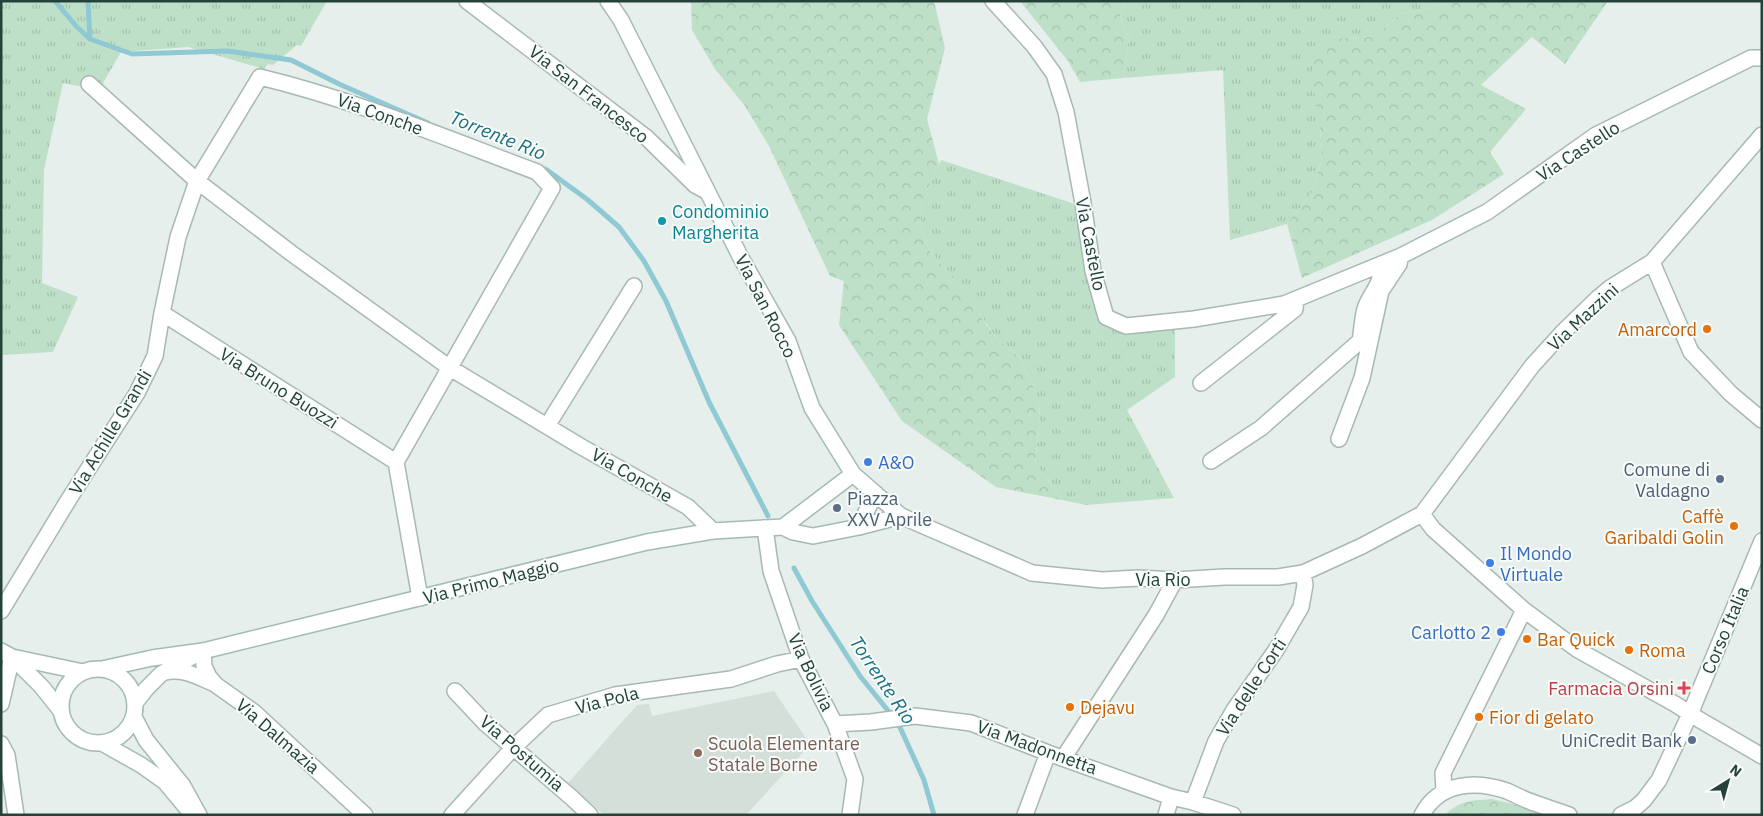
<svg xmlns="http://www.w3.org/2000/svg" width="1763" height="816" font-family="'IBM Plex Sans',sans-serif">
  <style>
    .built { fill: #d4dfda }
    .grass { fill: url(#grass-tufts) }
    .forest { fill: url(#forest-crowns) }
    .lines { fill: none; stroke-linecap: round; stroke-linejoin: round }
    .stream { stroke: #8ec9d4; stroke-width: 5 }
    .street-casing { stroke: #a8b8b2; stroke-width: 18 }
    .secondary-casing { stroke: #a4bbb3; stroke-width: 18 }
    .street { stroke: #fff; stroke-width: 15 }
    .secondary { stroke: #fff; stroke-width: 15 }
    .culture-dot { fill: #0f9aa8; stroke: #f7fbf9; stroke-width: 2 }
    .food-dot { fill: #e8710a; stroke: #f7fbf9; stroke-width: 2 }
    .shop-dot { fill: #3f7fe0; stroke: #f7fbf9; stroke-width: 2 }
    .service-dot { fill: #5c6f8a; stroke: #f7fbf9; stroke-width: 2 }
    .health-dot { fill: #e0444e; stroke: #f7fbf9; stroke-width: 2 }
    .education-dot { fill: #8d6e63; stroke: #f7fbf9; stroke-width: 2 }
    .labels { text-anchor: middle; dominant-baseline: central; stroke-width: 4; stroke-linejoin: round; paint-order: stroke }
    .street-label { font-size: 18px; fill: #24423a; stroke: #f7fbf9 }
    .culture-label { font-size: 18px; fill: #0d838f; stroke: #f7fbf9; text-anchor: start }
    .food-label { font-size: 18px; fill: #c56008; stroke: #f7fbf9; text-anchor: start }
    .shop-label { font-size: 18px; fill: #366cbe; stroke: #f7fbf9; text-anchor: start }
    .service-label { font-size: 18px; fill: #4e5e75; stroke: #f7fbf9; text-anchor: end }
    .health-label { font-size: 18px; fill: #be3a42; stroke: #f7fbf9; text-anchor: end }
    .education-label { font-size: 18px; fill: #785e54; stroke: #f7fbf9; text-anchor: start }
    .water-label { font-size: 19px; font-style: italic; fill: #1c6f80; stroke: #f7fbf9 }
  </style>
  <defs>
    <pattern id="grass-tufts" width="24" height="20" patternUnits="userSpaceOnUse" patternTransform="scale(1.25)"><rect width="24" height="20" fill="#bfe0c8"/><path d="M3 7l-1-3M5 7V3M7 7l1-3M15 17l-1-3M17 17v-4M19 17l1-3" fill="none" stroke="#a4c1ad"/></pattern>
    <pattern id="forest-crowns" width="20" height="18" patternUnits="userSpaceOnUse" patternTransform="scale(1.25)"><rect width="20" height="18" fill="#bfe0c8"/><path d="M2 6a3 3 0 1 1 6 0M12 15a3 3 0 1 1 6 0" fill="none" stroke="#a4c1ad"/></pattern>
  </defs>
  <rect width="100%" height="100%" fill="#e6efeb"/>
  <path class="built" d="M774,691l34,50 -1,7 -61,67h-142l-36,-32 69,-78 12,-1 3,12z"/>
  <path class="grass" d="M1,1h326l-26,45 -4,-1 -24,20 -5,-1 -4,5 -76,-22 -67,5 -22,38 -36,-7 -19,87 -2,113 36,14 -25,55 -52,3z
    M1126,1h329l-26,8 -27,4 -27,23 -29,2 -18,-2 -8,90 2,30 -8,34 -27,34 -57,16 -7,-170 -100,8 6,-40 -9,-22z
    M941,160l140,46 25,106 40,19 29,-1v47l-48,33 47,88 -88,7 -24,-5 -27,-37 5,-44 -1,-14 -7,-22 -13,-26 -21,-17 -47,-66 -21,-22 -10,-27 2,-25z"/>
  <path class="forest" d="M691,1h243l11,47 -18,71 12,45 -17,36 -2,25 10,27 21,22 16,20 18,29 13,17 21,17 13,26 7,22 1,14 -5,44 27,37 -66,-13 -94,-66 -63,-96 5,-44 -14,-5 -61,-130 -24,-40 -30,-37 -23,-39z
    M1020,1h106l-6,15 9,22 -6,40 -43,4 -12,-21z
    M1455,1h153l-43,63 -33,-27 -51,48 45,24 -36,43 14,22 -72,46 -130,58 -15,-54 27,-34 8,-34 -2,-30 -6,-35 -1,-37 15,-18 18,2 29,-2 27,-23 27,-4z
    M1492,799l29,7 21,9h-97c13,-14 29,-15 47,-16z"/>
  <g class="lines">
    <path class="stream" d="M55,1l21,25 14,13 42,15 95,-3 64,9 48,24 89,39
      M88,1l2,38
      M540,167l7,3 41,30 31,27 25,34 22,40 43,101 59,114
      M794,568l18,33 48,75 38,47 26,57 10,35"/>
    <g class="street-casing">
      <path id="street" d="M467,1l180,137 48,47 11,6
        M993,1l41,45 20,28 12,38 17,91 10,68 13,46 20,9 68,-7 90,-15 117,-48 86,-44 109,-77 155,-77h11
        M89,84l108,97 94,72 159,115 130,78 108,61 25,24
        M1652,262l39,90 40,42 31,26
        M162,313l234,149 24,136
        M1201,383l94,-74 1,-10
        M547,426l87,-140
        M1339,439l23,-61 19,-87 18,-27 2,-8
        M1211,461l50,-33 99,-87c2,-10 2,-22 5,-32 5,-17 18,-23 16,-45
        M1422,514l11,15 91,81 54,40 97,54 25,16 62,36
        M901,516l131,57 70,7 36,-2 37,2 49,-3h54l25,-4 59,-27 60,-32 110,-148 30,-33 36,-35 12,-10 42,-26 110,-127
        M765,528l6,43 30,88 34,65 20,55 -5,36
        M1,611l68,-112 68,-106 18,-37 7,-43 16,-76 19,-56 63,-104c95,23 186,61 277,95l15,16 -156,274
        M203,651l1,15 5,11 7,8 38,27 111,103
        M165,672c19,-4 33,5 50,12
        M455,691l31,33 86,74 18,17
        M1,704l11,-47
        M835,724l36,-2 44,-6 56,7 77,30 123,44 22,5 40,13
        M1,744l6,11 9,60
        M1064,757l92,-142 19,-35
        M1444,791l-1,-18 81,-163
        M1193,802l23,-61 18,-31 42,-60 25,-43 4,-22 -2,-12
        M452,815l61,-67 35,-33 67,-20 116,-16 46,-15 24,-5
        M1025,815l23,-62
        M1166,815l5,-18
        M1422,815c17,-33 54,-35 85,-24 7,3 14,7 22,10 13,5 27,9 40,14
        M1621,815l14,-7 9,-8 15,-20 31,-66 72,-173"/>
    </g>
    <g class="secondary-casing">
      <path id="secondary" d="M608,1l13,19 119,236 48,85 24,67 41,66 48,42
        M783,527l70,-53
        M859,527l16,-34
        M1,651l11,6 71,15
        M12,657l30,30 19,24
        M61 706a37 37 0 1 1 74 0a37 37 0 1 1-74 0Z
        M102,669l50,-11 51,-7 444,-109 66,-11 52,-3 18,-1 10,5 20,4 46,-9 42,-11
        M135,703l11,-14 15,-15 34,-19
        M134,717l12,23 37,46 16,29
        M102,743l39,22 24,17 25,30"/>
    </g>
    <use href="#street" class="street"/>
    <use href="#secondary" class="secondary"/>
  </g>
  <circle class="culture-dot" cx="662" cy="221" r="5"/>
  <g class="food-dot">
    <circle cx="1707" cy="329" r="5"/>
    <circle cx="1734" cy="526" r="5"/>
    <circle cx="1527" cy="639" r="5"/>
    <circle cx="1629" cy="650" r="5"/>
    <circle cx="1070" cy="707" r="5"/>
    <circle cx="1479" cy="717" r="5"/>
  </g>
  <g class="shop-dot">
    <circle cx="868" cy="462" r="5"/>
    <circle cx="1490" cy="563" r="5"/>
    <circle cx="1501" cy="632" r="5"/>
  </g>
  <g class="service-dot">
    <circle cx="1720" cy="479" r="5"/>
    <circle cx="837" cy="508" r="5"/>
    <circle cx="1692" cy="740" r="5"/>
  </g>
  <path class="health-dot" d="M1681.5 680.5h5v5h5v5h-5v5h-5v-5h-5v-5h5z"/>
  <circle class="education-dot" cx="698" cy="753" r="5"/>
  <g class="labels">
    <g class="street-label">
      <text transform="translate(589 94) rotate(38)">Via San Francesco</text>
      <text transform="translate(380 114) rotate(20)">Via Conche</text>
      <text transform="translate(1578 151) rotate(-33)">Via Castello</text>
      <text transform="translate(1091 244) rotate(79)">Via Castello</text>
      <text transform="translate(766 306) rotate(63)">Via San Rocco</text>
      <text transform="translate(1583 317) rotate(-43)">Via Mazzini</text>
      <text transform="translate(279 388) rotate(32)">Via Bruno Buozzi</text>
      <text transform="translate(110 432) rotate(-59)">Via Achille Grandi</text>
      <text transform="translate(632 475) rotate(30)">Via Conche</text>
      <text x="1163" y="579">Via Rio</text>
      <text transform="translate(491 581) rotate(-14)">Via Primo Maggio</text>
      <text transform="translate(1725 630) rotate(-67)">Corso Italia</text>
      <text transform="translate(811 672) rotate(65)">Via Bolivia</text>
      <text transform="translate(1251 687) rotate(-57)">Via delle Corti</text>
      <text transform="translate(607 700) rotate(-14)">Via Pola</text>
      <text transform="translate(278 736) rotate(41)">Via Dalmazia</text>
      <text transform="translate(1037 747) rotate(20)">Via Madonnetta</text>
      <text transform="translate(522 753) rotate(41)">Via Postumia</text>
    </g>
    <g class="culture-label">
      <text x="672" y="211">Condominio<tspan x="672" dy="21">Margherita</tspan></text>
    </g>
    <g class="food-label">
      <text x="1697" y="329" text-anchor="end">Amarcord</text>
      <text x="1724" y="516" text-anchor="end">Caffè<tspan x="1724" dy="21">Garibaldi Golin</tspan></text>
      <text x="1537" y="639">Bar Quick</text>
      <text x="1639" y="650">Roma</text>
      <text x="1080" y="707">Dejavu</text>
      <text x="1489" y="717">Fior di gelato</text>
    </g>
    <g class="shop-label">
      <text x="878" y="462">A&amp;O</text>
      <text x="1500" y="553">Il Mondo<tspan x="1500" dy="21">Virtuale</tspan></text>
      <text x="1491" y="632" text-anchor="end">Carlotto 2</text>
    </g>
    <g class="service-label">
      <text x="1710" y="469">Comune di<tspan x="1710" dy="21">Valdagno</tspan></text>
      <text x="847" y="498" text-anchor="start">Piazza<tspan x="847" dy="21">XXV Aprile</tspan></text>
      <text x="1682" y="740">UniCredit Bank</text>
    </g>
    <g class="health-label">
      <text x="1674" y="688">Farmacia Orsini</text>
    </g>
    <g class="education-label">
      <text x="708" y="743">Scuola Elementare<tspan x="708" dy="21">Statale Borne</tspan></text>
    </g>
    <g class="water-label">
      <text transform="translate(498 135) rotate(22)">Torrente Rio</text>
      <text transform="translate(883 680) rotate(56)">Torrente Rio</text>
    </g>
  </g>
  <rect width="1763" height="816" fill="none" stroke="#24423a" stroke-width="5"/>
  <g transform="translate(1728 781) rotate(37)" stroke="#f7fbf9" stroke-width="4" paint-order="stroke">
  <path d="M0-4L9 19L0 12L-9 19Z" fill="#24423a"/>
  <text y="-8" font-size="14" font-weight="bold" text-anchor="middle" fill="#24423a">N</text>
  </g>
</svg>
